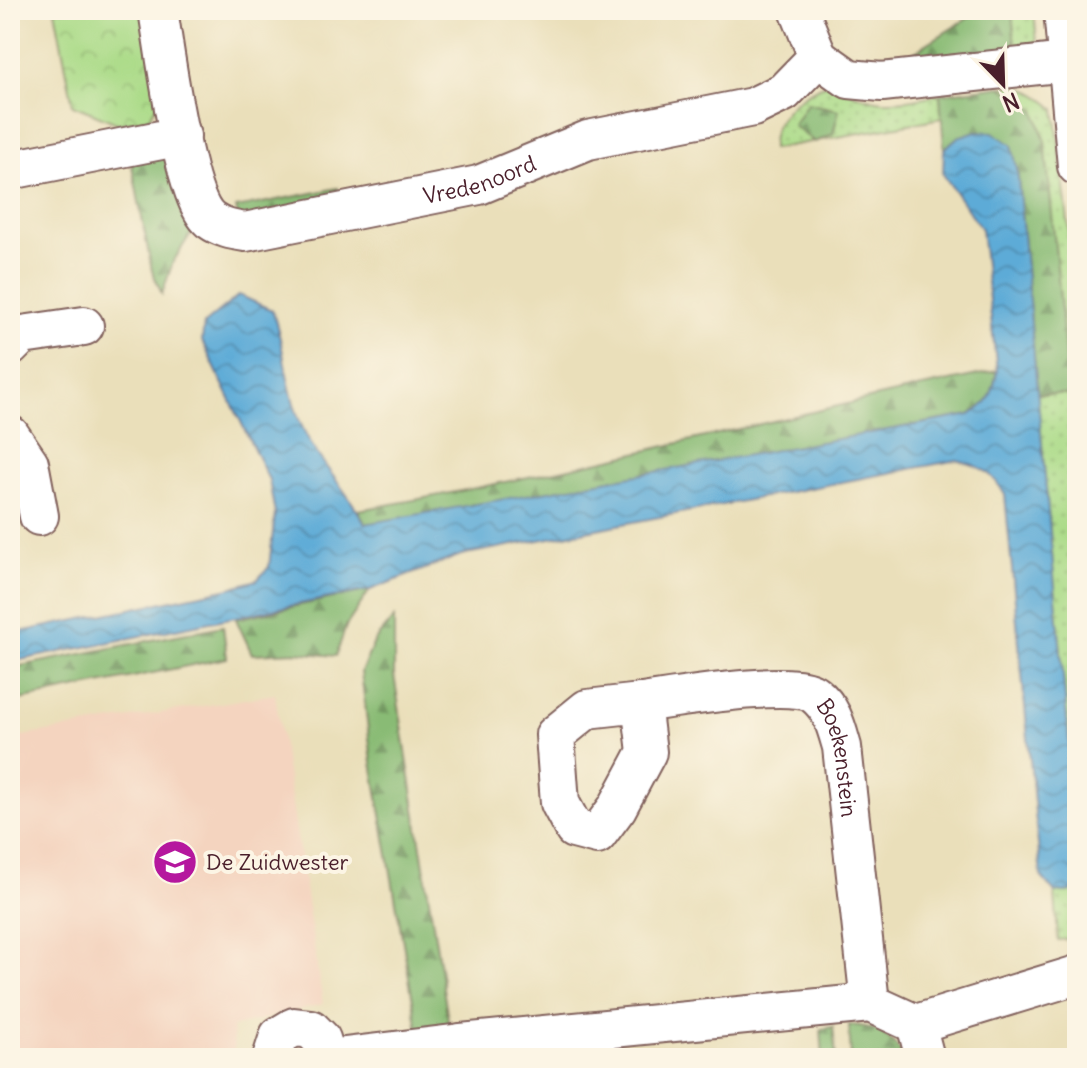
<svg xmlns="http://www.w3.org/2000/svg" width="1087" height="1068" font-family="Delius,sans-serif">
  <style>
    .built { fill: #f4d4bf }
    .grass { fill: url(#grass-dots); stroke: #7b7d5a; stroke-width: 2 }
    .forest { fill: url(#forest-firs); stroke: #6a6d50; stroke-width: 2 }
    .park { fill: url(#park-crowns); stroke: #7b7d5a; stroke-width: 2 }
    .water { fill: url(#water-waves); stroke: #546581; stroke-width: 2 }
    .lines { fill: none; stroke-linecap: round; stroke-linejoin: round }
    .minor-casing { stroke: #82625d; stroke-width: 42 }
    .minor { stroke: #fff; stroke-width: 38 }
    .labels { text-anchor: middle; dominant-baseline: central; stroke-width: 8; stroke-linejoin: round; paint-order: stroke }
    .street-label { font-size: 22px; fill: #4a1f2b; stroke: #fcf5e5 }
    .poi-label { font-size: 22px; fill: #4a1f2b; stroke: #fcf5e5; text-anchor: start }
  </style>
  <defs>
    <pattern id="grass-dots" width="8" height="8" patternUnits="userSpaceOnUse" patternTransform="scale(2)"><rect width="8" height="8" fill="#acdb89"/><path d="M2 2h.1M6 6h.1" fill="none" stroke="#96bc76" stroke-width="1.8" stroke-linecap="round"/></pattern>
    <pattern id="forest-firs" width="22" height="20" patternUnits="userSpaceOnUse" patternTransform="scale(2)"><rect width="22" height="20" fill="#89bb75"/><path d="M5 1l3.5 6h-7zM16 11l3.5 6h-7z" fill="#729760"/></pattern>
    <pattern id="park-crowns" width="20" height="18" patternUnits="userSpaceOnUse" patternTransform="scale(2)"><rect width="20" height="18" fill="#acdb89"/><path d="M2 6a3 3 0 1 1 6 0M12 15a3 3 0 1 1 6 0" fill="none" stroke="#96bc76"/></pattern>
    <pattern id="water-waves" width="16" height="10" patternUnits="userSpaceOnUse" patternTransform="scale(2)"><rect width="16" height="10" fill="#5dabd7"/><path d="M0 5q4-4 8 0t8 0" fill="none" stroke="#4f8baf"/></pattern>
  </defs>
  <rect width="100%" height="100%" fill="#fcf5e5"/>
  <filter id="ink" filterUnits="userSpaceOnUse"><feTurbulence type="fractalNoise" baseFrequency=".0125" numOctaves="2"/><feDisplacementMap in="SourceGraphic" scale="16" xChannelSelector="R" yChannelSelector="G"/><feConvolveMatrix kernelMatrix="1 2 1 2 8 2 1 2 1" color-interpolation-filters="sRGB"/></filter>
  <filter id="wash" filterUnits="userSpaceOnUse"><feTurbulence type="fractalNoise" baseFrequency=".006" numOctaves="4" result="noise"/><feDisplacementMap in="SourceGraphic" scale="32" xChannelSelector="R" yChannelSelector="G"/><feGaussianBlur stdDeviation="1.8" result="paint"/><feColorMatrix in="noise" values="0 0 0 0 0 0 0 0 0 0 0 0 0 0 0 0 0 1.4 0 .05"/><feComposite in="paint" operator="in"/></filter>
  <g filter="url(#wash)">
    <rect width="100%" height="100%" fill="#eadfba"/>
    <path class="built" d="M275,694l48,310 -91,23 3,31h-225v-320z"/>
    <path class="grass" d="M1012,10h22l3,33 -22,5z
      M830,83c44,23 62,21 110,11l2,24 -170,31c-2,-32 29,-57 58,-66z
      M1001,86c24,0 36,6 54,23l22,192v528l-40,-435h31z
      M1077,882v57l-19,1 -3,-47 16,-2z"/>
    <path class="forest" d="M981,10h31l3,38 -98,13 -3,-9z
      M1001,86l34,24 10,31 24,253h-32l-20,-226 -59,-31 -14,12 -4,-55z
      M807,103l32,7 -6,24 -18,8 -22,-16z
      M168,152l30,70 -25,40 -11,32 -10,-23 -22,-116z
      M338,188l1,15 -100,18 -3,-13z
      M997,371c-4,22 -7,33 -27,44l-578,106 -27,3 -7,-14c214,-36 425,-95 639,-139z
      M370,590l-24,36 -10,30 -40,-4 -44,2 -16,-35z
      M394,618v57l55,351 -31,4 -46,-268 -11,-90 14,-32z
      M223,626l4,32 -217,44v-34z
      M849,1025c27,1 42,10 55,33h-53z
      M833,1027l3,31h-13l-2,-29z"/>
    <path class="park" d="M55,10h89l15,92 -10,16 -30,6 -46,-19z"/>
    <path class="water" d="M976,131l17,1 19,13 5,23 60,661v53l-5,9 -17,2 -14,-17 -36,-381c-12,-22 -23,-29 -48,-35l-496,95 -91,35 -360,72v-28l220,-46 27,-8 12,-13 6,-53 -6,-34 -67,-139 2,-17 35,-29 33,15c13,35 13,74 27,109 15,40 47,68 66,105l605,-109c20,-11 23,-22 27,-44l-16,-142 -38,-55 1,-25 14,-12z"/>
  </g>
  <g filter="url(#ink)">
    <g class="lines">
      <g class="minor-casing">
        <g id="minor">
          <path id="s1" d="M158,10c7,41 25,187 52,210 11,8 22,10 35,12l234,-47 109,-45 165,-33 31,-15 34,-35 31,22 33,3 185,-20"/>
          <path d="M799,10l19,47"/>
          <path d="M1063,10l14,156"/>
          <path d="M10,170l171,-34"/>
          <path d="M10,347l12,-12 62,-9"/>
          <path d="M10,435l19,28 10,53"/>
          <path id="s2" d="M641,703c30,-4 153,-25 173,-9 18,14 22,32 28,53l28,256"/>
          <path d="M641,703l6,49 -30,56 -20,27 -23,-6 -14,-26 -5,-68 32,-26z"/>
          <path d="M916,1024l9,34"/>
          <path d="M272,1058l7,-22 15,-9 17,2 10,10 6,19"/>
          <path d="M336,1058l125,-15"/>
          <path d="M463,1058l-2,-15 409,-40 46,21 161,-49"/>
        </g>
      </g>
      <use href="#minor" class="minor"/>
    </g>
  </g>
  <defs>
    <g id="school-disc" transform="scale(2.3)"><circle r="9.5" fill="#b5179e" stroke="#fcf5e5"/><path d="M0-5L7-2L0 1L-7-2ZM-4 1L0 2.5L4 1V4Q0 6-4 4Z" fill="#fff"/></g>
  </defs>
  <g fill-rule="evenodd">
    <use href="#school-disc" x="175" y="862"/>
  </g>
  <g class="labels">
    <g class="street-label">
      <text stroke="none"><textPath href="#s1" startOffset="496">Vredenoord</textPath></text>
      <text stroke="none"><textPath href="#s2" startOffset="246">Boekenstein</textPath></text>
    </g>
    <g class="poi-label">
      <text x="206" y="862">De Zuidwester</text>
    </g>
  </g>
  <rect width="1087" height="1068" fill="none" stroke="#fcf5e5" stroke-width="40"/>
  <g transform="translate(1003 84) rotate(157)" stroke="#fcf5e5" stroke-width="6" paint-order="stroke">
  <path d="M0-6L14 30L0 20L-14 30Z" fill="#4a1f2b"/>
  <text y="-12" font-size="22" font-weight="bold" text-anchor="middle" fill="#4a1f2b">N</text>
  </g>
</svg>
